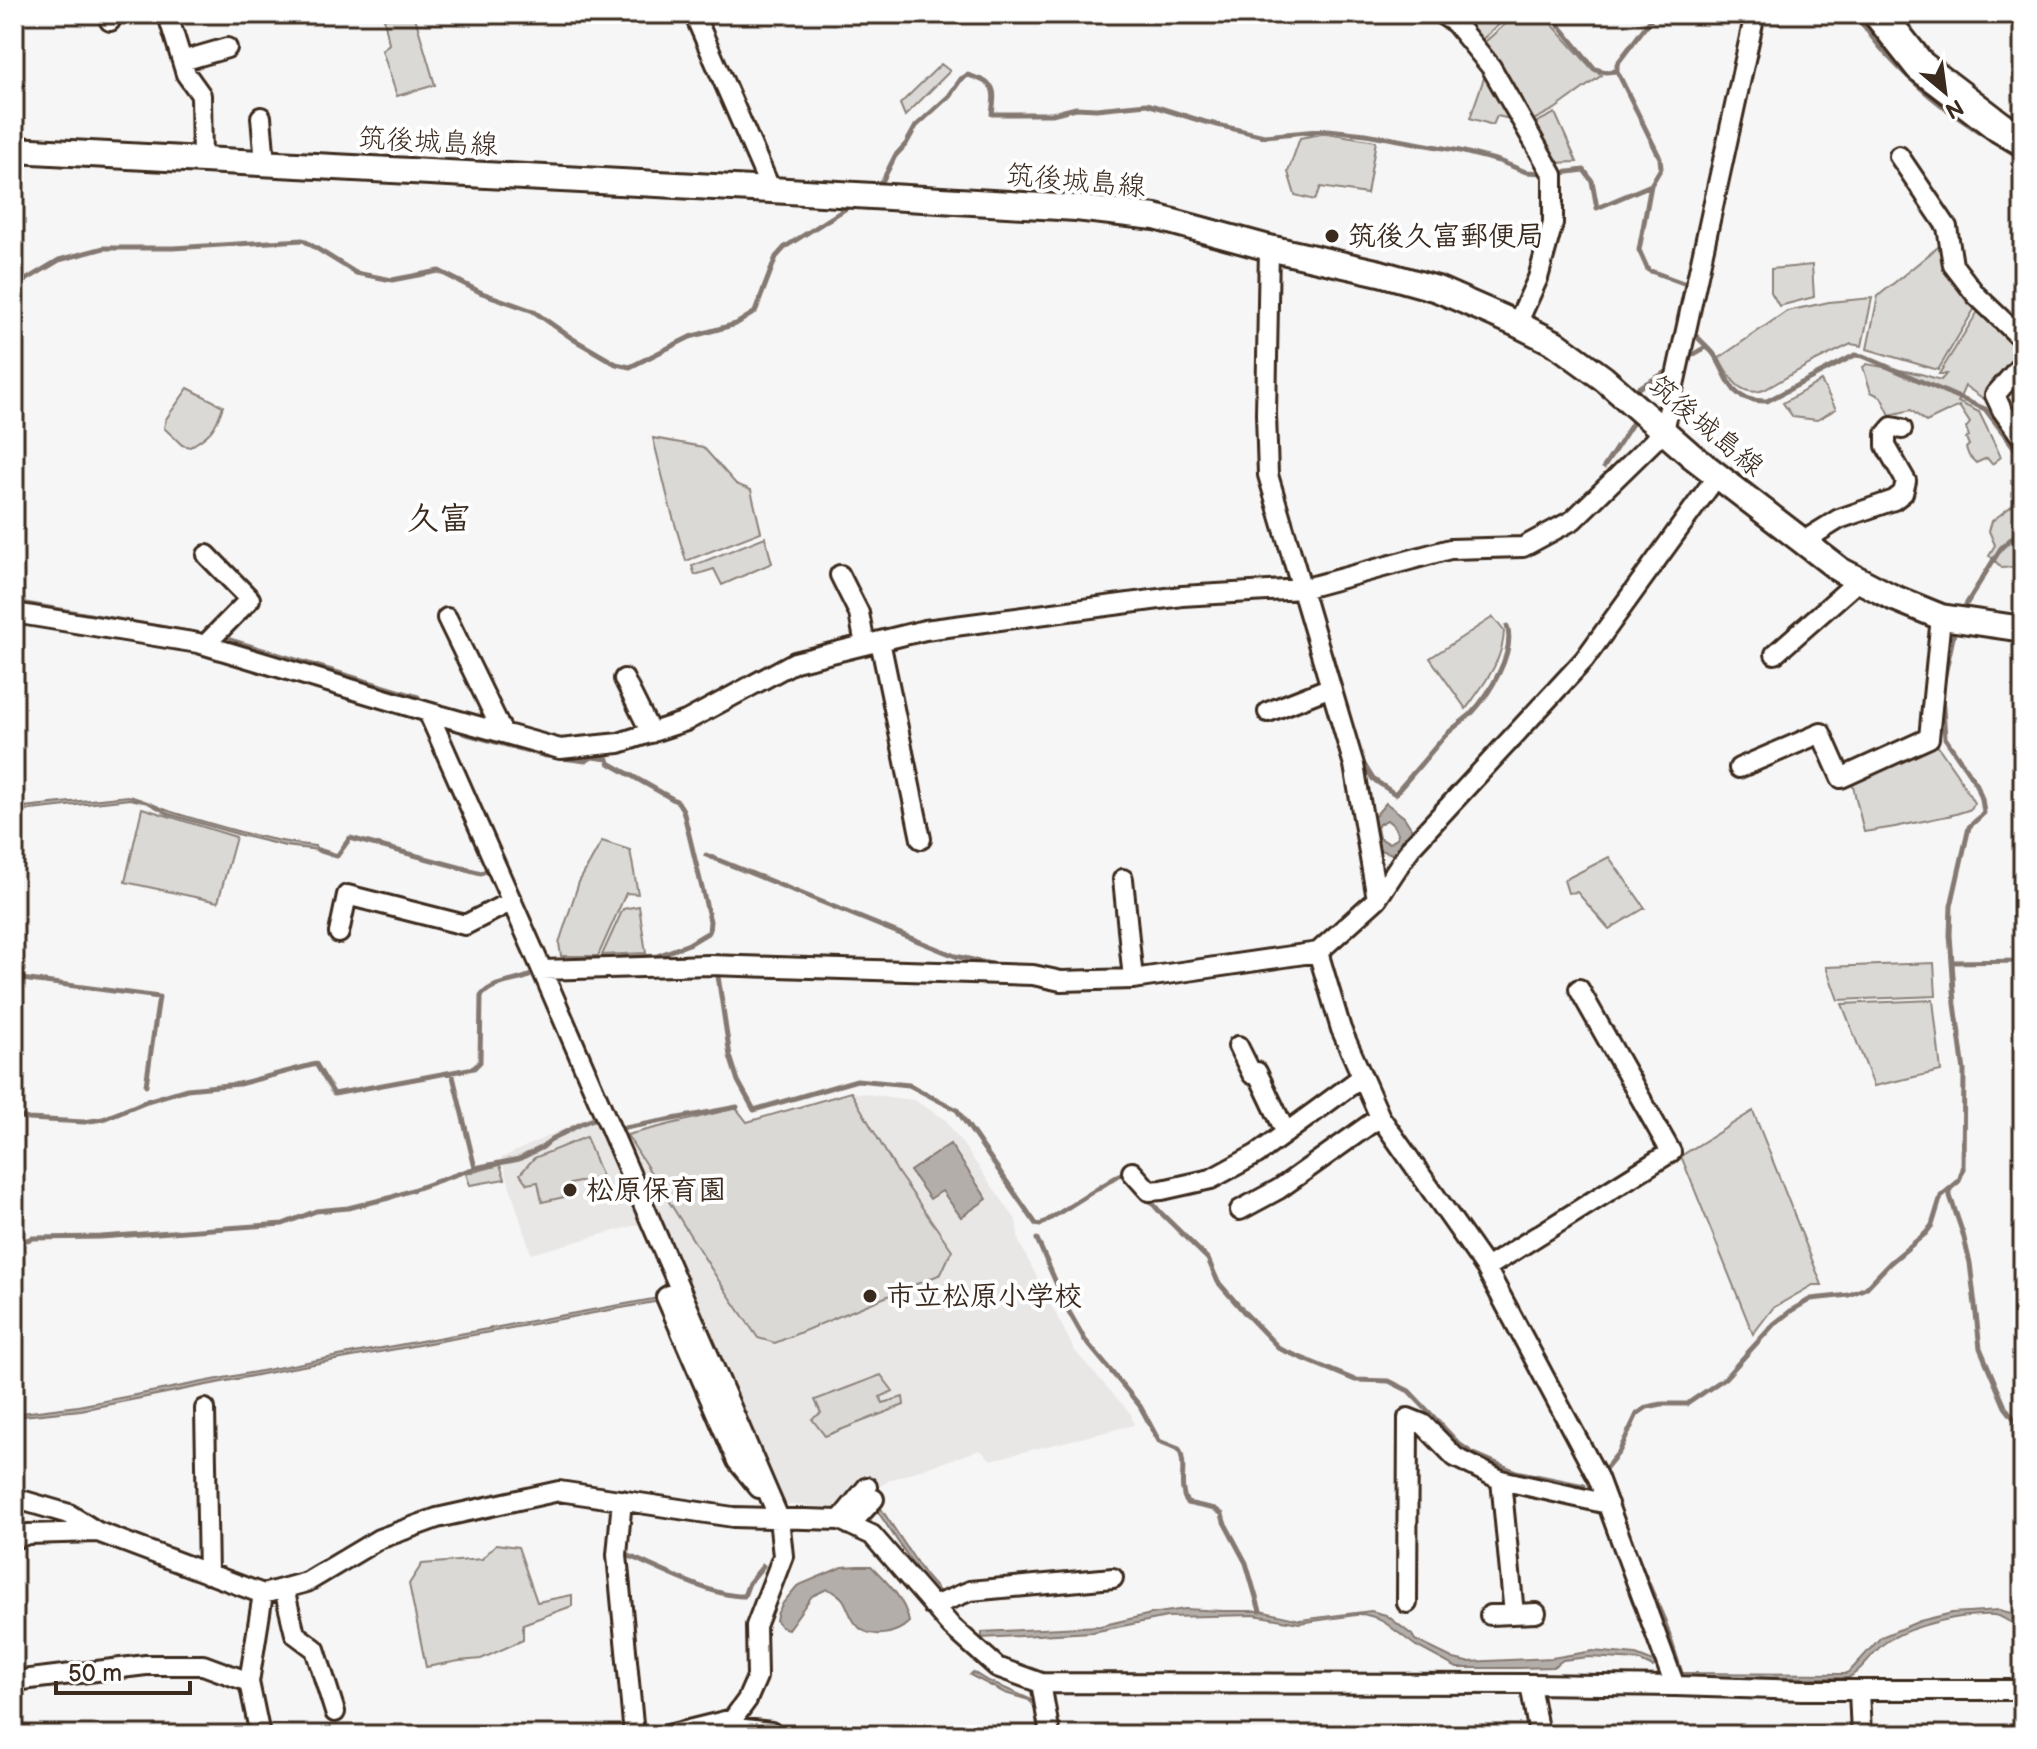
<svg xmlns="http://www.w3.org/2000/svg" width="2037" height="1749" font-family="'Balsamiq Sans','Klee One',sans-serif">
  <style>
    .built { fill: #e9e7e6 }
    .green { fill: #dbd9d6; stroke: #8b827a; stroke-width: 2 }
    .water { fill: #b4aeaa; stroke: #847972; stroke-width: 2; fill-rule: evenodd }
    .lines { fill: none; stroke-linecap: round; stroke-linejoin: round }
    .stream { stroke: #847972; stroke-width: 5 }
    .minor-casing { stroke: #3b2a1e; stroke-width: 24 }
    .tertiary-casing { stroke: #3b2a1e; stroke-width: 30 }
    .primary-casing { stroke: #3b2a1e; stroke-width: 36 }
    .minor { stroke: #fff; stroke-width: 18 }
    .tertiary { stroke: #fff; stroke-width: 24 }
    .primary { stroke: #fff; stroke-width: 30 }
    .poi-dot { fill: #3b2a1e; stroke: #fff; stroke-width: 3 }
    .labels { text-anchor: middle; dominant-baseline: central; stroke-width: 8; stroke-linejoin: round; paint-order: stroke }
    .street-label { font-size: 28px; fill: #3b2a1e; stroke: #fff }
    .poi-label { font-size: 28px; font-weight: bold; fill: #3b2a1e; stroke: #fff; text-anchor: start }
    .quarter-label { font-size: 32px; font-weight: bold; fill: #3b2a1e; stroke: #fff }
  </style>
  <rect width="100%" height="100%" fill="#f7f6f6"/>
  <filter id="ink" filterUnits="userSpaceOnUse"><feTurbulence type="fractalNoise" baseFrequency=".0125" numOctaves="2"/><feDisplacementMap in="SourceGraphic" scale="16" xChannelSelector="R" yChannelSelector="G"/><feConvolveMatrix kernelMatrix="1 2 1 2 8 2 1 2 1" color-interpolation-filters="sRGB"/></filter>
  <g filter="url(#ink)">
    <path class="built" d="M851,1092l63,8 31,19 71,101 3,22 56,109 56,63 3,11 -143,35 -11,-10 -90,30 -47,28 -67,-4 -149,-369 109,-27 11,14z
      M593,1115l51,108 -113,31 -30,-96z"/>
    <path class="green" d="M396,14h18l21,71 -38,11 -15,-46 7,-6 -5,-26z
      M1462,14h49l-34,30 -19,-26z
      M1517,14h26l50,56 9,5 -47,34 -25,13 -51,-75z
      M941,64l9,7 -45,45 -5,-12z
      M1484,78l4,2 22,39 -13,-3 -4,9 -23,-7z
      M1555,113l22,49 -25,1 -21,-38z
      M1327,133l49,8 -9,53 -46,-7 -6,13 -20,-5 -7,-23 12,-34z
      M1943,243l35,60 -40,67 -71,-21 11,-53z
      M1812,265l2,32 -35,9 -8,-14v-23z
      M1872,298l-10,48 -11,-2 -39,19 -48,27c-25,8 -35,-14 -45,-32l68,-47 42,-9z
      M1982,305l41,39v12l-39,43 -19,-13 -7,16 21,10 22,45 -9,7 -5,-6 -11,5 -7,-7 -3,-8 3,-3 -3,-7 3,-2 -3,-8 4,-5 -11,-17 -33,16 -15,-12 -21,5 -9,-18 -10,-5 -8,-25 4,-3 54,10 20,6 5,-6h-7z
      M1821,381l15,28 -19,11 -24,-3 -10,-14z
      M188,388l35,18c-8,24 -12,28 -33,41l-8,-2 -18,-17 2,-9z
      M653,438l50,9 33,37 15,6 10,42 -75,29 -16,-54z
      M2021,474l2,2v94l-7,-3 -14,1 -13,-13 6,-10 -6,-14 3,-10 30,-23 -10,-17z
      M765,537l7,26 -50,22 -8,-16 -19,6 -3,-9z
      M1493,617l11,14c-1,31 -21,54 -38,78l-36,-51z
      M1937,745l20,29 17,29 -3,6c-18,7 -25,7 -43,11 -21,5 -42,9 -64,12l-12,-50z
      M142,808l94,29 -18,65 -93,-20z
      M602,841l28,9 8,44 -12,-1 -28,63h-37l-2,-13 20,-61z
      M1609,857l36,51 -36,21 -32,-37 -9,1 -4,-13z
      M639,906l7,47 -44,2 21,-46z
      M1934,963l2,33 -98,4 -12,-33z
      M1933,1000l8,71 -67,15 -32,-82z
      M851,1092l47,81 54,77 -11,24 -166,69 -17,-5 -39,-57 -92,-146 109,-27 11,14z
      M1753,1111l69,174h-9l-40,23 -20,26 -72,-178z
      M586,1137l16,40 -32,7 -1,12 -27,6 -4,-20 -11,2 -7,-10 14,-16z
      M500,1165l5,14 -35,6 -4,-11z
      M881,1375l12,16 -13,6 3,6 20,-6 1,8 -79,31 -13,-17 9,-6 -6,-13z
      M496,1544l22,3 19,55 35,-7v11l-49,18v16l-42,19 -22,2 -33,6 -17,-83 13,-20 60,-5z"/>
    <path class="water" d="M128,796c17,3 30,12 47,17 46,14 92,28 140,33l3,4 -33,-4 -41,-10 -76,-22 -20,-11 -18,-4 -116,13v-4z
      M1386,803l18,14 9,14 -17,24 -23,-7 -4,-25zM1387,820l6,5 5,8 -1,5 -8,5 -10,-5 -2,-10 2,-4z
      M950,1144l37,55 -26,18 -19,-26 -12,8 -20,-28z
      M658,1298l2,3 -368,67 -211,42 -67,7v-3l64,-8 276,-53z
      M880,1507l45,68 14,16 -2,4 -14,-16 -47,-70z
      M858,1566h13c16,16 34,33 38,56 -13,13 -41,19 -54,1 -11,-16 -6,-26 -28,-34l-15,7 -24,33 -7,-2 -5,-7 2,-8 5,-9 14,-17 45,-19z
      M1185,1609l38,2h37l40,9 71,-9 15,4 26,20 3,5 39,19 13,3 85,-4 41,-7 43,4 20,8 -3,4 -15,-7 -49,-3 -26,3 -10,7 -35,1h-61l-41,-22 -32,-24 -10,-5 -11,-3 -64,9 -45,-8 -87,2 -74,15 -111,6v-6l118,-6 51,-12z
      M1999,1610l24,6v8c-17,1 -17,-8 -29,-9 -29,-2 -80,10 -105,25 -17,10 -24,29 -41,38l-167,-1v-4l164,1 6,-4 30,-33 39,-16 32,-8z
      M973,1672l13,8 46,20 6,8 4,27h-3l-4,-28 -6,-7 -24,-7 -35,-18z"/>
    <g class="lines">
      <path class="stream" d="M1427,14l10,6
        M1550,14l45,55 11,3 11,-1
        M1655,14l-38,50v7l43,87 1,10 -10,17 -12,65 9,20 38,14 -8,36 4,3
        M1856,14c40,64 103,107 167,145
        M1561,173l23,-3 8,11 5,27 54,-23
        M873,188l10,-8 12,-24 11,-12 10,-18 33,-30 12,-17 7,-4c27,9 28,11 24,39h60l24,-6 20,1 51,-5 58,18 59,14 64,-6 38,4 94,17 39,10 27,11 18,1
        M14,287l45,-27 45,-12h69l130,-8 53,33 36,7 47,-9 43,22 51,18 40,28 43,25 14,3 60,-30 46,-13 19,-12 21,-55 9,-10 68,-43
        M1690,330c7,7 16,15 23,23 18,25 14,49 54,48l88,-46 8,1 122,53 38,50
        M1687,358l19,-11
        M1636,399l2,-11 34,-19
        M1604,467l28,-43 1,-7
        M14,602l192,33
        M1962,611l39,-63 22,-20
        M220,637l198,60
        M1332,656l7,26
        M1943,684l12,-56
        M463,733l83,23 40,5 6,-4 16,2 1,4 69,39 5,8 27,111 -1,11 -20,12 -32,12 -107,5 -4,3
        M1360,758l13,21 22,15c16,-18 32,-37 48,-56 8,-9 19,-16 28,-24 18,-19 45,-62 36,-88
        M318,850l19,6 13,-18 131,35 5,-2
        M706,855l249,101 45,10
        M1953,962l70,-1
        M718,976l12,80 8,25 16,29 103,-30 52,5 48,25 79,114 4,1 84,-53 5,4
        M14,978l145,19 -13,88
        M452,1072l23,96
        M14,1115l14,4 56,3 19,-3 44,-18 40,-12 52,-5 77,-20 18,30 140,-26 6,-6 1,-66c15,-18 40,-12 57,-25
        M625,1128l112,-21
        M1950,1189v7l13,38 7,29 10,85 25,59 10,13 8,29
        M1146,1196l14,16 48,47 10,23 27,31 35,36 75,31 34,1 20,10 50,53 13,9 44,19 68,14
        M1037,1239l31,71 17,30 55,66 19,35 20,8c9,17 -2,36 8,54l28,6 7,5 2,8 22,41 14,48
        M14,1244l19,-6 68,-1 182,-13 33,-13 32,-3 41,-10 86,-30 44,-9 24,-12 9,-8 31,-16 11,-4
        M1605,1478v-9l14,-17 18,-38 10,-7 15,-3h25l38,-26 49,-54 18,-14 19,-11 38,-4 17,-7 24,-25 36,-30 6,-8 9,-29 18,-15 4,-12 1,-98 -9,-67 -5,-69 1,-29 18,-79 15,-14 -2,-14 -5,-14 -32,-47 -3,-44
        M1631,1543l34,80 16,50
        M627,1555c31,13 86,42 117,41l5,-13 14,-17
        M2020,1615l3,-37"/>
      <g class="minor-casing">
        <path id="minor" d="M109,14l1,7
          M694,14l77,176
          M1441,14l14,9 36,44 62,108v48l-15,55 -21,46
          M170,22l16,52 15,21 1,65
          M182,61l45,-13
          M261,117l4,46
          M1899,156l48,71 6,38 23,30 47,45
          M1269,248l-3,166 2,61 86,290 23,134
          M2023,363l-28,32 7,15 21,29
          M1802,542l37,-23 55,-19 9,-7 3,-12 -20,-35v-12l6,-7 10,2
          M840,575l19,38 6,32
          M14,613l184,30 230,69 132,37 59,-6 67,-22 109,-59 130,-32 257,-34 120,-7 148,-40 73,-2 50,-27 91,-89 91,-417
          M447,618l56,115
          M880,641l41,198
          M205,645l45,-46 -43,-44
          M1775,654l84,-74
          M624,679l27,54
          M428,712l114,258 237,548 4,38 -27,70 1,51 -10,23 -14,19 -65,16
          M1268,712l63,-25
          M1739,768l82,-35 20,45 88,-40 12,-121
          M1123,879l10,100
          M339,933l8,-38 118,30 47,-24
          M1318,952l23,77 39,88 106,151 112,210 77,208
          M542,970l167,-5 324,10 28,6 72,-2 185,-27 59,-53 35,-53 172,-186 133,-184
          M1238,1046l14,28 5,-2 29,61
          M1132,1172l17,19 13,-1 49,-11 46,-25 105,-77
          M1240,1210l39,-21 101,-72
          M1486,1268l185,-116 -92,-163
          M680,1289l-14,8 71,164 22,27
          M205,1409l3,165
          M1501,1480l13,134
          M14,1498l55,16 27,17
          M622,1500l-5,55 17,180
          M840,1520l27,-33
          M850,1525l24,-26
          M14,1539l14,-5 70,-2 165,62 44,-12 72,-43 58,-21 122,-27 174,26 107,3 32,15 79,91 46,41 44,16 489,1 145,2 128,4h220
          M284,1589l11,45 20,15 20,63
          M1407,1603l1,-185 15,6 32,33 46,23 107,24
          M933,1606l37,-15 143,-13
          M1490,1615l46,-2
          M14,1681l132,-16h57l46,17
          M1041,1683l9,52
          M1530,1684l9,51
          M1859,1690l2,45
          M733,1719l3,9 35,4
          M260,1735l-11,-53 14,-88"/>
      </g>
      <g class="tertiary-casing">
        <path id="tertiary" d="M14,150l757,40 305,18 79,9 114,31 111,25 57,16 80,35 38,19 48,35 89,78 148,114 52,27 49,20 82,12"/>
      </g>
      <g class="primary-casing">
        <path id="primary" d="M1879,14l41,52 80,61 23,13"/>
      </g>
      <use href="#minor" class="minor"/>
      <use href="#tertiary" class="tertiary"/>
      <use href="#primary" class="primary"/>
    </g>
  </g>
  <g class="poi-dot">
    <circle cx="1332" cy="236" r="8"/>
    <circle cx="570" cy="1190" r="8"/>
    <circle cx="870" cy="1296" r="8"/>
  </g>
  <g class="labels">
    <g class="street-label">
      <text transform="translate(428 142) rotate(3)">筑後城島線</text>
      <text transform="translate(1076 181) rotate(5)">筑後城島線</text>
      <text transform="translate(1706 426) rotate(40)">筑後城島線</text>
    </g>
    <g class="poi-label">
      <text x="1348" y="236">筑後久富郵便局</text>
      <text x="586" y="1190">松原保育園</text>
      <text x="886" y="1296">市立松原小学校</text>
    </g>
    <g class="quarter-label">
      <text x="439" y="519">久富</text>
    </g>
  </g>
  <rect width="2037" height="1749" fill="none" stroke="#fff" stroke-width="48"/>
  <rect x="24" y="24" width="1989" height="1701" fill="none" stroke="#3b2a1e" stroke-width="3" filter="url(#ink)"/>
  <g transform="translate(1945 92) rotate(151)" stroke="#ffffff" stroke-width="6" paint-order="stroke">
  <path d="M0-6L14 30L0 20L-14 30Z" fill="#3b2a1e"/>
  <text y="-12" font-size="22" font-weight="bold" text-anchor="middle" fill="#3b2a1e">N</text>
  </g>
  <path d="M56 1681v12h134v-12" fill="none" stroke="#3b2a1e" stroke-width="4"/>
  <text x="68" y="1681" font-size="24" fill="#3b2a1e" stroke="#ffffff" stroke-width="6" paint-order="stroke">50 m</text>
</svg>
